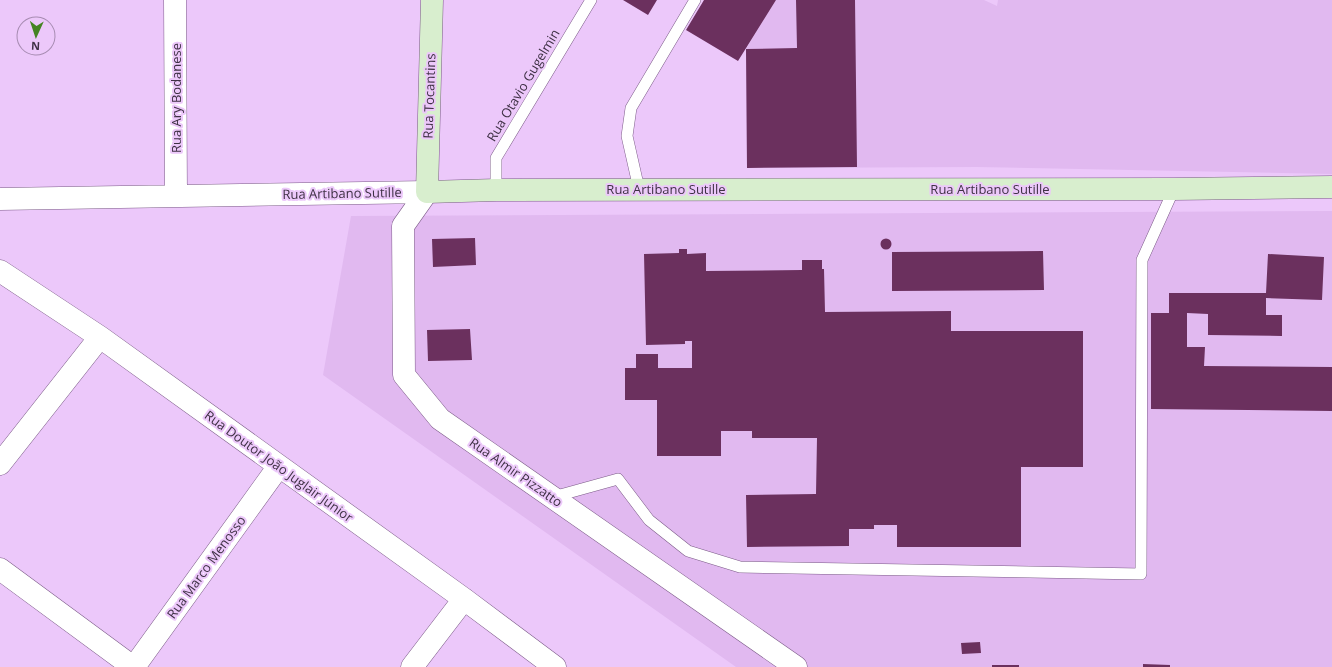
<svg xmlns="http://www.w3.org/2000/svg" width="1332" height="667" font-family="'Open Sans',sans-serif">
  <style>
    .built { fill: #e1b9f0 }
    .building { fill: #6b305e }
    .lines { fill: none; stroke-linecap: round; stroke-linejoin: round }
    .lane-casing { stroke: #7c5c88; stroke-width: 12 }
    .street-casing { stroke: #7c5c88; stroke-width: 23 }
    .secondary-casing { stroke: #7c5c88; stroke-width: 23 }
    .lane { stroke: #fff; stroke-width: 11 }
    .street { stroke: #fff; stroke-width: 22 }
    .secondary { stroke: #d8eece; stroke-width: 22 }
    .labels { text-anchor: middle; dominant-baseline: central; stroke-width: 4; stroke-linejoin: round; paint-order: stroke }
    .street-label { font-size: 13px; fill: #3f3145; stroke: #ecc8fa }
  </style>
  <rect width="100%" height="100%" fill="#ecc8fa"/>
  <path class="built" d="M776,0h208l13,6 1,-6h334v174l-355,-7 -230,1 -1,-119z
    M1332,211v456h-596l-413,-292 28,-159z"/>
  <path class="building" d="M623,0h34l-9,15z
    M704,0h72l-38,61 -52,-31z
    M796,0h59l2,167 -110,1 -1,-119 51,-1z
    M475,238l1,27 -43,2 -1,-28z
    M880.5 244a5.5 5.5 0 1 1 11 0a5.5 5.5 0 1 1-11 0Z
    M679,249h8v5l19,-1v18l96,-1v-10h20v9h2l1,43 126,-1v20h132v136h-62v80h-124v-22h-23v4h-25v17l-102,1 -1,-52 70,-1 1,-56h-65v-7h-31v25h-64v-56h-32v-32h11v-14h22v14h34v-27h-7v3l-39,1 -2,-91 35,-1z
    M1043,251l1,39 -152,1v-39z
    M1268,254l56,3 -2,43 -56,-2v17h16v21l-74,-1v-21l-21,-1v34h18l-1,19 128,1v44l-181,-2v-96h18v-20h97z
    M470,329l2,31 -44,1 -1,-31z
    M980,642l1,11 -19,1 -1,-11z
    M1143,664l27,1v2h-27z
    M992,665h27v2h-27z"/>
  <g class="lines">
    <g class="lane-casing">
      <path id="lane" d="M639,189l-12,-53 4,-28 64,-108
        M496,190v-32l95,-158
        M553,497l65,-18 31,41 39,31 52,16 401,7 1,-314 32,-71"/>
    </g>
    <g class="street-casing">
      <path id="street" d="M175,0l1,196
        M427,192l-24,34 1,149 36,44 356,248
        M0,199l427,-7
        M0,271l100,66 364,262 91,68
        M0,464l100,-127
        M0,569l133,98
        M134,667l145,-201
        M412,667l52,-68"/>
    </g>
    <g class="secondary-casing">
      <path id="secondary" d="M432,0l-5,192 69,-2 678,-1 158,-2"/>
    </g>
    <use href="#lane" class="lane"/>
    <use href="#street" class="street"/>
    <use href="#secondary" class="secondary"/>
  </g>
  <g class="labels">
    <g class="street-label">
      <text transform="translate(523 85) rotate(-59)">Rua Otavio Gugelmin</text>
      <text transform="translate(429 96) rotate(-88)">Rua Tocantins</text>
      <text transform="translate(176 98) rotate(-90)">Rua Ary Bodanese</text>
      <text x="666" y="189">Rua Artibano Sutille</text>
      <text x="990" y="189">Rua Artibano Sutille</text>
      <text transform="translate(342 193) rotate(-1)">Rua Artibano Sutille</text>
      <text transform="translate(279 466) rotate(36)">Rua Doutor João Juglair Júnior</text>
      <text transform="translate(516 472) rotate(35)">Rua Almir Pizzatto</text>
      <text transform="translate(206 567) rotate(-54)">Rua Marco Menosso</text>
    </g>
  </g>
  <g transform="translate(36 36) rotate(183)"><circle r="19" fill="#ecc8fa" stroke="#a78cb2"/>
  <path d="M0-3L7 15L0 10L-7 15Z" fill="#458323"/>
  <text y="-6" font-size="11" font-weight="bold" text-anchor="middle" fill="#3f3145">N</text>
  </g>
</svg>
